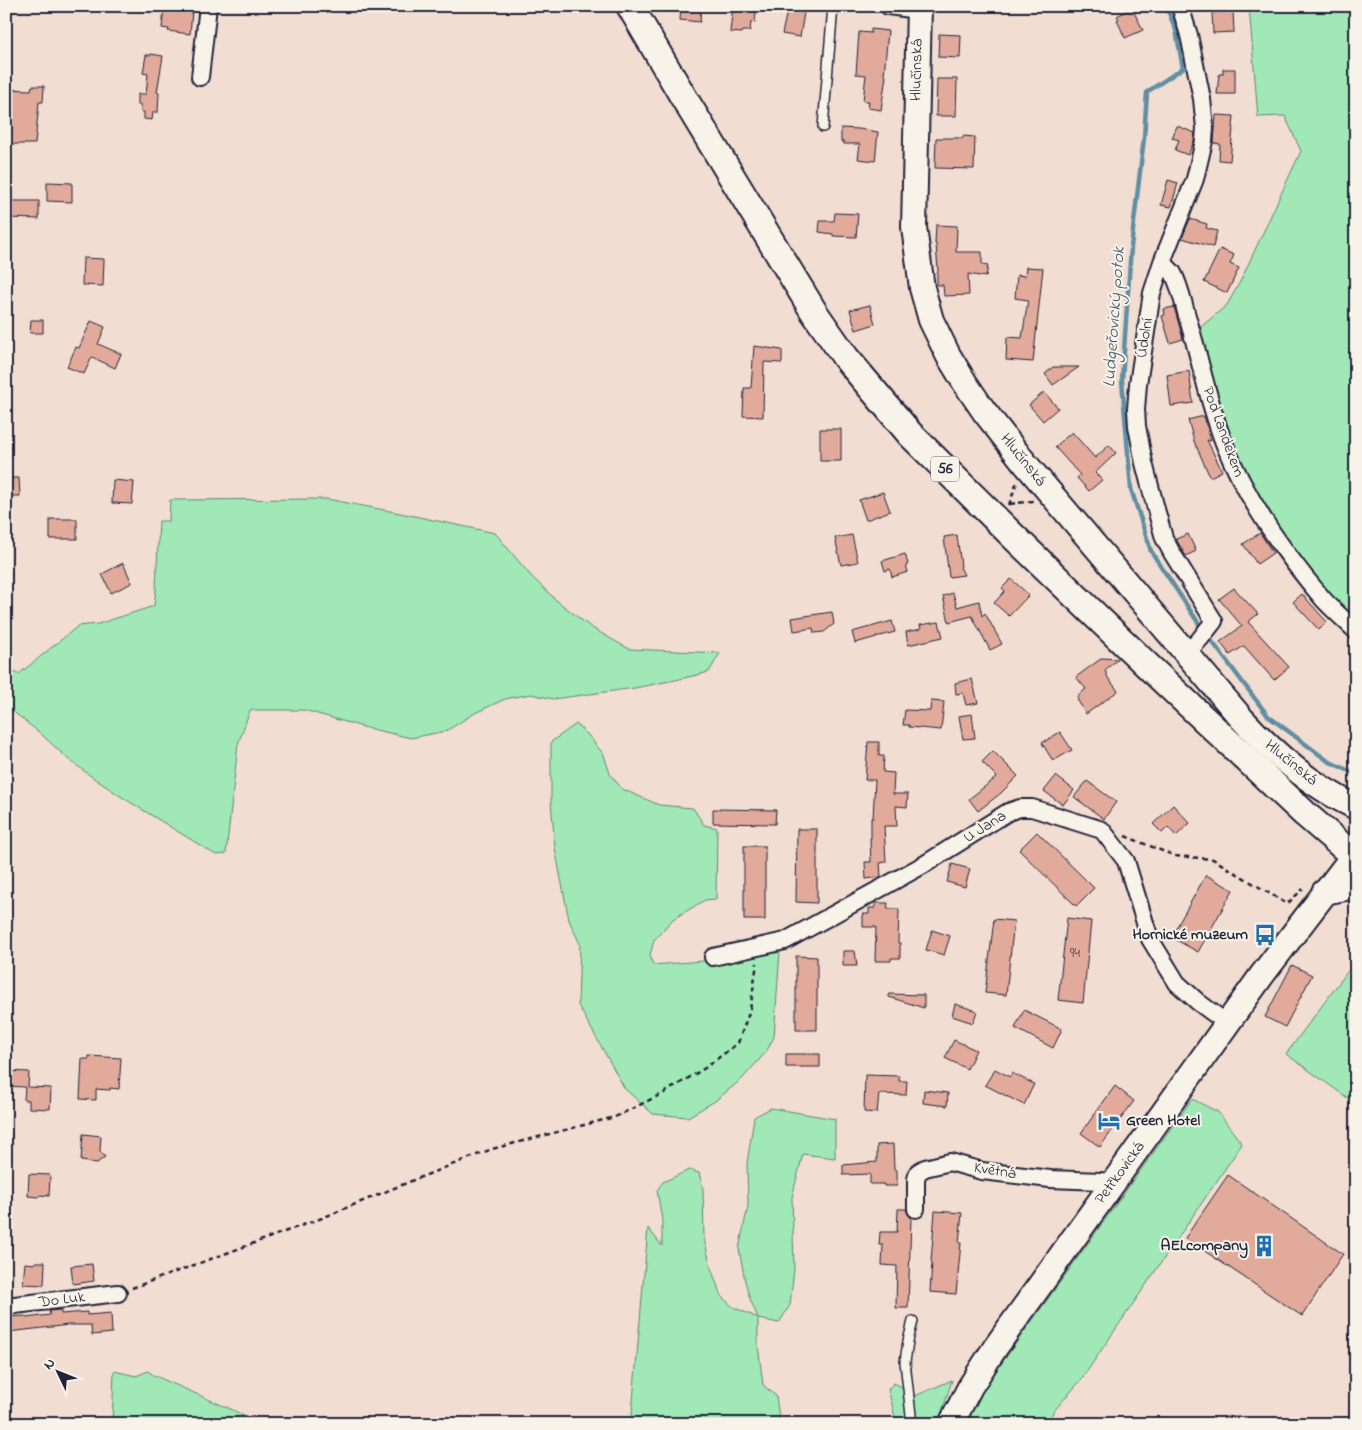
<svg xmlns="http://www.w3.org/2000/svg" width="1362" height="1430" font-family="'Indie Flower',sans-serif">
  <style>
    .green { fill: #a0e8b6; stroke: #618578 }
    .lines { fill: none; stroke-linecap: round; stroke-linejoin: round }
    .stream { stroke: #608ea3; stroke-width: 4.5 }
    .building { fill: #e2aa9b; stroke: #22223b }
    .lane-casing { stroke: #22223b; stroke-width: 12 }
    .street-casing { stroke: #22223b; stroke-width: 20 }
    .secondary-casing { stroke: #22223b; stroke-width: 28 }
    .primary-casing { stroke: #22223b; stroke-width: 30 }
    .path { stroke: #22223b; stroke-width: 2.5; stroke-dasharray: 5 4; stroke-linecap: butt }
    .lane { stroke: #f7f3e8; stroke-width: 9 }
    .street { stroke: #f7f3e8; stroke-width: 16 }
    .secondary { stroke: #f7f3e8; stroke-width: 24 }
    .primary { stroke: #f7f3e8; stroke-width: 26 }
    .labels { text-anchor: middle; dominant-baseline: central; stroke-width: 4; stroke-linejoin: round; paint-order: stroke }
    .number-label { font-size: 14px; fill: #524453 }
    .shield { fill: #f7f3e8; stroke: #62616f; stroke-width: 1 }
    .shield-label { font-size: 15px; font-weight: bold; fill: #22223b }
    .street-label { font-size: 16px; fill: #22223b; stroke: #f7f3e8 }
    .poi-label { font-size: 16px; font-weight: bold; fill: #22223b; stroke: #f7f3e8; text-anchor: end }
    .water-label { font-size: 18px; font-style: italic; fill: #41586f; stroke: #f7f3e8 }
  </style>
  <rect width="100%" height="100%" fill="#f1ddd1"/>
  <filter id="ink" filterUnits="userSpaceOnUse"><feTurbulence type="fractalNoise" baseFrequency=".02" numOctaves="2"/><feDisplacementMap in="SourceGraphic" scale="10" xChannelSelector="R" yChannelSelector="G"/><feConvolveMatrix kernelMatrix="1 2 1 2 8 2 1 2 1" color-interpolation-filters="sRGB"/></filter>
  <g filter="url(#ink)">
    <path class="green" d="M1249,6h107v619l-29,-28 -65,-88 -34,-70 -32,-108 31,-26 14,-25 60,-129 -16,-35 -27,1z
      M327,499l73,14 95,20 36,43 25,24 36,28 37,21 91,4 -11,19 -29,7 -45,9 -82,11 -22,-5 -26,5 -30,14 -29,18 -35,7 -48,-11 -59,-17h-54l-12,34 -12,110 -10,1 -91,-56 -30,-20 -27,-20 -28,-26 -34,-27v-37l13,5 59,-48 20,-2 56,-18 2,-17 3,-68h10l1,-21z
      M576,724l12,11 16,20 6,19 12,15 37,16 34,3 11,17 13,3 -1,71 -11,1 -32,19 -19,21 -4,15 3,10 62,-5 65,-9 -6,86 -8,15 -24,27 -27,22 -27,16 -35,-3 -28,-25 -47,-84 2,-61 -11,-24 -14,-72 -4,-47v-59z
      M1356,960v144l-70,-50z
      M1192,1099l26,13 24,32 -161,236 -28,32 -6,12h-82l5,-17z
      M771,1108l64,11v39l-32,-4 -11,43 2,72 -4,36 -11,18 -21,-4v26l5,40 13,11 4,28h-149l17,-196 14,18v-26l-5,-30 6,-8 26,-12 10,3 4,16 1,50 8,32 9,25 12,11 25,11 -8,-19 -5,-18 -6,-32 9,-43 -1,-42 7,-47z
      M114,1371l22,5 12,-5 5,4 80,35 25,14h-146z
      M952,1380l-14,44h-44l2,-3 -8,-32 6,-6 14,7 7,6z"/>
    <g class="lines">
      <path class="stream" d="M1166,6l10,24 7,38 -36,24 -3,46 -13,109 -9,133 9,109 20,62 52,79
        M1208,636l60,80 60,45 28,13"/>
    </g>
    <path class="building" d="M681,6h20l-1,16 -20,-2z
      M733,6h20l-1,5 4,1 -1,11 -4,-1 -1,9h-7l-1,2 -12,-1z
      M164,8l28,3 -2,23 -22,-3 1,-2 -7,-1z
      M1130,9l2,3h2l9,18 -18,8 -8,-18 2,-1 -2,-3z
      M787,11l17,2 -4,24 -18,-3z
      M1233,12l1,20 -21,1 -1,-20z
      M871,29l17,2 -4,44 2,1 -5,34 -13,-2 1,-7h-6l3,-26 -10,-1 3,-42 12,1z
      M939,34l22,1 -1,23 -22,-1z
      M151,54l12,2 -6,36 2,1 -1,19h-5l-1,8 -8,-1v-7h-3v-7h-3v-11h8l2,-20 -5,-1 3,-18h5z
      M1223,69h12v25h-18l2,-20h4z
      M937,79h20l-1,37h-20z
      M32,86h12l-1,16h-4l-4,42h-29v-55l25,1z
      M1216,115l18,1 -4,45 -11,-1 1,-16 -6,-1z
      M1177,126l18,7 -1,8 -6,14 -13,-5 4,-10 -7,-2z
      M841,128l18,1 19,3 -3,29 -17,-2 2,-15h-16v-2h-3z
      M963,136l12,1 -1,32 -39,-1 1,-30h27z
      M1168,180l10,3 -7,24 -10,-2z
      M47,182l25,1v19l-25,-1z
      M6,201h33v18l-33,-1z
      M835,213l23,1 -2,23 -23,-1v-2l-14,-2 1,-11h14z
      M1190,219l17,5 -1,4 11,3 -4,16 -31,-9z
      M936,225l21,1 -1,26h26v12l6,1 -2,12 -18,-3 1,21 -25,1 -1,-11h-6v-11l1,-3 -2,-27h-1z
      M1220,249l14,6 -4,9 9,4 -12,25 -23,-11z
      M83,258l21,1 -1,27 -21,-1z
      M1026,267l17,1 -10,94 -27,-2 1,-23 15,1 6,-38 -13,-2 2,-23 8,1z
      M870,305l5,19 -19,6 -6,-20z
      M1174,307l9,32 -13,4 -8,-27 3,-1 -1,-6z
      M31,320h12v13h-13z
      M91,321l14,6 -7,17 23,10 -6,14 -23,-11 -8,17 -17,-7 9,-20 3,1z
      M754,346l28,4v13l-18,-1 -1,55 -20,-1 1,-28h7z
      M1053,367h26l-26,18 -8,-11z
      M1189,371l4,32 -22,3 -4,-31z
      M1044,392l14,16 -15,13 -14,-16z
      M1204,416l7,25 -4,-1 15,31 -12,6 -16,-36 -6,-21z
      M820,429h21v32h-21z
      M1072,432l23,26 14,-13 7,8 -21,20 7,7 -13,11 -12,-13 3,-3 -25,-28z
      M6,478h13l1,18h-14z
      M113,480l21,2 -2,22 -20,-1z
      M883,492l7,19 -24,9 -7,-20z
      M50,519h27v20h-27z
      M1260,533l13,20 -16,11 -14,-20z
      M1188,534l8,17 -10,5 -10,-17z
      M852,535l6,27 -17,3 -6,-27z
      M957,535l4,31 -1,1 4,8 -15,2 -5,-40z
      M905,554l3,10 -2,1 2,7 -16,5 -2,-8 -5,2 -3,-10z
      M123,563l9,20 -21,10 -9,-19z
      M1011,579l18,16 -20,21 -15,-13 11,-12 -3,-3z
      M1234,588l24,26 -10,8 41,45 -15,13 -30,-34 -14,9 -10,-13 22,-16 -23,-27z
      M953,593l4,14 22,-6 3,15 3,-3 17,31 -12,6 -18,-34 -23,6 -6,-26z
      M1302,594l25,28 -8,8 -26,-28z
      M832,612l2,12 -10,8 -10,1 -1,-5 -19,3 -2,-13z
      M892,621l3,11 -40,11 -3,-11z
      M939,622l4,15 -35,8 -2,-13 15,-3 -1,-4z
      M1102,658l16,1 -13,11 3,8 10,13 -32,23 -9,-15 1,-1 -1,-2 9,-7 -10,-12z
      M972,679l6,24 -12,2 -3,-12 -7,1 -1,-11z
      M931,701l13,1 -3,28 -32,-3v-2h-6l2,-15 25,1z
      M972,714l3,24 -12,1 -4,-23z
      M1060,732l12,18 -19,11 -11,-18z
      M868,742h11v14h5l-1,16 11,1 -1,21h15l-1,13 -11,-1 1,20h-13l2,36 -6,1 1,14 -15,2 -1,-17h6l-1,-24h1v-20h2l2,-38h-10z
      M993,751l25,25 -17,17 -23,18 -9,-12 28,-22 -15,-15z
      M1056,776l18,14 -11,15 -19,-14z
      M1087,781l29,21 -12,17 -30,-22z
      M1173,805l17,18 -14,13 -8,-9 -6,6 -9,-9z
      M713,809l63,1 -1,14 -62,-1z
      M797,829h20v74l-21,-1z
      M1037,832l57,56 -18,18 -57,-56z
      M744,846h21v74h-21z
      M952,864l18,5 -5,18 -18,-5z
      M1206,875l27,15 -35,62 -27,-15z
      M875,903h13l-1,6h12l-1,34h2v15h-9v3h-16l1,-34h-13v-13h6v-6h6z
      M1067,918l24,3 -8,82 -25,-3z
      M994,919l20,2 -8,74 -21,-2z
      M932,930l18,6 -6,19 -18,-5z
      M843,951h12l2,15h-14z
      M796,956l21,1v73h-21z
      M1292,965l20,10 -27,52 -20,-10z
      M889,994l35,1v13l-35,-11z
      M955,1004l22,7 -4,12 -21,-7z
      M1024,1010l38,19 -9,19 -38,-20z
      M954,1040l22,10 -9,19 -22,-11z
      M786,1054h34v13h-34z
      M89,1056l32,2 -2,31 -9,-1v2l-14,-1v11l-16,-1 2,-40h7z
      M995,1069l15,8 2,-4 22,11 -10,21 -39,-20z
      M6,1071l23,1 -1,15 23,1 -1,21 -21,-1v-8h-5l1,-13 -19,-1z
      M865,1075l34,1v5h8l-1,14 -27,-1 -2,19 -13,-1z
      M1115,1086l19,15 -34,46 -19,-14z
      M924,1090l24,3 -1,13 -24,-3z
      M83,1134l18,2 -1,15 5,6 -8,6 -16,-2z
      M893,1144l1,25 3,1v16h-13v-2h-14v-10l-27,1v-10l34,-3v-17z
      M29,1174l21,1 -1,21 -9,-1 -1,2 -11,-1z
      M1228,1175l115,79 -41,62 -117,-78z
      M898,1209h8l2,5 3,4 -3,90h-12l1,-42 -15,-1 1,-20h-4l1,-13h17z
      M935,1211l27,2 -3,30h2l-5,51 -26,-2 2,-30 -1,-1z
      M35,1262h10l-1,23 -21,-1 2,-21 10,1z
      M92,1264l2,17 -21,3 -2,-18z
      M61,1310v4l26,-2v3l24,-2 1,20 -20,2 -1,-10h-22l-61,7 -2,-15 19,-1 1,2 24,-3 -1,-4z"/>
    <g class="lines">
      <g class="lane-casing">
        <path id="lane" d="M823,127l10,-121
          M912,1424l-7,-62 3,-21 5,-20"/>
      </g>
      <g class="street-casing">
        <path id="street" d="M888,6l31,4
          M1180,6l9,29 13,64 3,29 -1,13 -9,38 -33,83 -10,31 -14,91 -2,25 1,17 7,37 12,46 8,29 8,15 42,68 -14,18 -14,15
          M200,77l8,-71
          M1162,262c4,4 8,7 11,11 7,13 10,29 14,43 13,42 21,86 37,127 23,58 59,109 99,156 10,11 22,21 33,32
          M713,957l72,-16 140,-77 83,-52 12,-4h12l70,22 24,31 24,78 27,44 21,19 30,22
          M916,1209v-30l2,-7 7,-4 25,-6 32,9 68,8 51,2 10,4
          M6,1306l112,-13"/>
      </g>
      <g class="secondary-casing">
        <path id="secondary" d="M919,6l-5,221 8,61 9,32 17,35 17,28 19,28 40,51 218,257c33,36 69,67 114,88
          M1324,892l32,-6
          M951,1424l19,-37 25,-39 267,-373 91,-119"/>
      </g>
      <g class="primary-casing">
        <path id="primary" d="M630,6l54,92 130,214 32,46 64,76 103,102 138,133 154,145 51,44"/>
      </g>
      <path class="path" d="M1010,504l23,-3
        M1009,505l8,-23
        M1125,836l50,20 38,3 74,45 16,-15
        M132,1288l190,-70 94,-39 76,-30 123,-32 49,-24 41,-25 33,-25 12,-33 7,-47"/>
      <use href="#lane" class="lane"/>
      <use href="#street" class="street"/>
      <use href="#secondary" class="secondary"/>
      <use href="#primary" class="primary"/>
    </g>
  </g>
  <defs>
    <g id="bus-bare" transform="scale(1.725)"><path d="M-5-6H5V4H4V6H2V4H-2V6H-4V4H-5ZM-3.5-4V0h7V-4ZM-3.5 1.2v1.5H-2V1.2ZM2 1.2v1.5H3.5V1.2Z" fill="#1f6fb2" stroke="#f7f3e8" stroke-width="2.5" paint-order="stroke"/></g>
    <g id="hotel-bare" transform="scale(1.725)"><path d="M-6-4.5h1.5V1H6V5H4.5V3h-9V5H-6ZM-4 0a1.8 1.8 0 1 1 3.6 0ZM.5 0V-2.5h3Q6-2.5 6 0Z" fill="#1f6fb2" stroke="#f7f3e8" stroke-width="2.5" paint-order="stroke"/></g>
    <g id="building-bare" transform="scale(1.725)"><path d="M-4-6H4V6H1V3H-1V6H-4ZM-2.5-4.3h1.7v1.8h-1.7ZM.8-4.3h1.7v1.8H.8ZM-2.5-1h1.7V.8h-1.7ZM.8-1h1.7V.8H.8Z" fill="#1f6fb2" stroke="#f7f3e8" stroke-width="2.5" paint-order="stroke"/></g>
  </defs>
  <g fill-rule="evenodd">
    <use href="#bus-bare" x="1265" y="935"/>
    <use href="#hotel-bare" x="1109" y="1121"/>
    <use href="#building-bare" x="1264" y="1246"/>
  </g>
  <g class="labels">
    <g class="number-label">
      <text x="1075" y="953">94</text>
    </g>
    <rect class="shield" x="931" y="456.5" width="28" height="25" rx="4"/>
    <g class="shield-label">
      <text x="945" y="469">56</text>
    </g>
    <g class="street-label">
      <text transform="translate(917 70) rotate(-89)">Hlučínská</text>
      <text transform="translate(1145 338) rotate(-81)">Údolní</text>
      <text transform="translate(1223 432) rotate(70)">Pod Landekem</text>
      <text transform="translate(1023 460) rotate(51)">Hlučínská</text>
      <text transform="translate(1291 763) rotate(39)">Hlučínská</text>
      <text transform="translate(985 827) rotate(-32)">U Jana</text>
      <text transform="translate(995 1171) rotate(9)">Květná</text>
      <text transform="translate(1120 1173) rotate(-54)">Petřkovická</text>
      <text transform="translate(62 1300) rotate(-7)">Do Luk</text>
    </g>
    <g class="poi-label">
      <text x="1248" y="935">Hornické muzeum</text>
      <text x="1126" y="1121" text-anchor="start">Green Hotel</text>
      <text x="1248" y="1246">AELcompany</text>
    </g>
    <g class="water-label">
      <text transform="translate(1115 317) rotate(-86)">Ludgeřovický potok</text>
    </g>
  </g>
  <rect width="1362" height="1430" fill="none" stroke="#f7f3e8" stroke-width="25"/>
  <rect x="12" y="12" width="1337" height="1405" fill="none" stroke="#22223b" stroke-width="2" filter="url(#ink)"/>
  <g transform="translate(58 1372) rotate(313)" stroke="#f7f3e8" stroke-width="4" paint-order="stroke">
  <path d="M0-4L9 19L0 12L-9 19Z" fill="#22223b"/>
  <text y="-8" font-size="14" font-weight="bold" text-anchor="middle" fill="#22223b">N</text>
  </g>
</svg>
